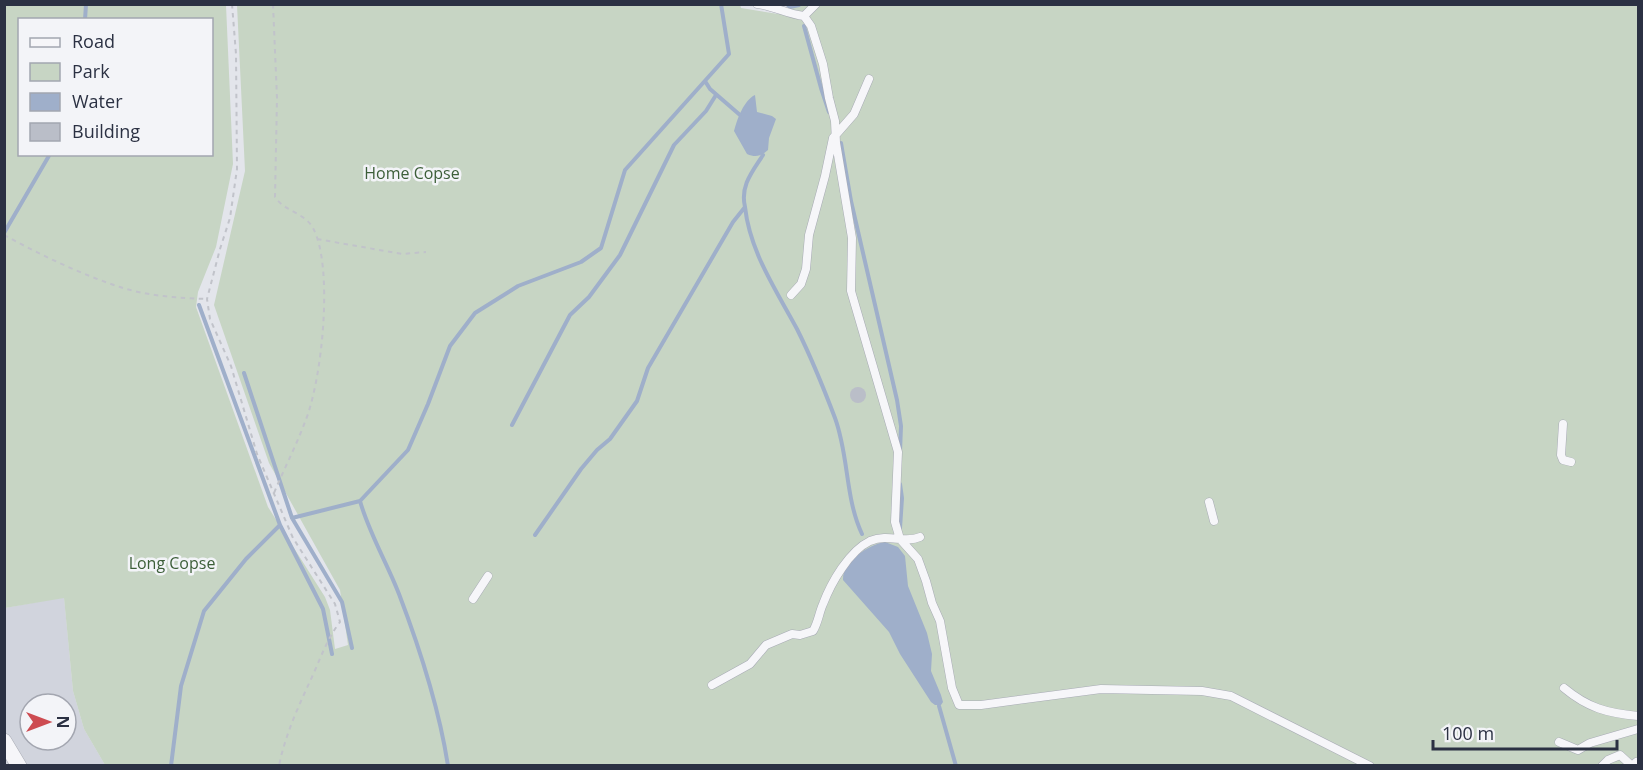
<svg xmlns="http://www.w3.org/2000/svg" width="1643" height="770" font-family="'Open Sans',sans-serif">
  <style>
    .built { fill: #d1d4dd; fill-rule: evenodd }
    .green { fill: #c7d5c4; fill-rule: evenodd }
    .water { fill: #9fafca }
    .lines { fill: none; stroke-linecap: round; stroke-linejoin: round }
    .stream { stroke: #9fafca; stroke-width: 4 }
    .building { fill: #babec8 }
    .lane-casing { stroke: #a8abb5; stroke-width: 9 }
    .street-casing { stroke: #a8abb5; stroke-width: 16 }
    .path { stroke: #c1c3ca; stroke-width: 2; stroke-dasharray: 4.5 4.5; stroke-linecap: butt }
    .lane { stroke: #f6f6f9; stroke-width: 8 }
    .street { stroke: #f6f6f9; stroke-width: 15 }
    .labels { text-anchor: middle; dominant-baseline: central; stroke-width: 5; stroke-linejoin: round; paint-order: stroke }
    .park-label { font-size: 16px; fill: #3c5e38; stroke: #f3f4f8 }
  </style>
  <rect width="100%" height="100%" fill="#e3e5eb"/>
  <path class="built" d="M64,597l9,94 11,38 21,36 -100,1v-158zM30,704h36v36h-36z"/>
  <path class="green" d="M740,4l1,4 37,6 12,-7v-3l848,1v753l-15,7h-1518l-21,-36 -11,-38 -9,-93 -59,10v-603h221l7,159 -17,83 -18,45 -2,15 72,200 57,90 5,13 5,39 13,-4 -8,-55 -71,-127 -55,-158 31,-134 -8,-166zM20,20h192v134h-192z"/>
  <path class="water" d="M755,95l2,17 15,4 4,3 -7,19 -1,12c-7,6 -12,8 -21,4l-13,-23c3,-12 10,-31 21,-36z
    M885,542l13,5 7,9 3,30 19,47 5,21 -1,17 10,24 2,7 -2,3h-6l-4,-3 -31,-48 -11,-22 -46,-52c-1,-18 26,-36 42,-38z"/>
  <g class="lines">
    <path class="stream" d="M787,4l3,3 9,-2
      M85,20l1,-16
      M804,26l17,62 8,24
      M705,81l5,8 30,26
      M841,143l10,58 46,199 4,26 -1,26
      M745,207c5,45 31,83 52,122 14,28 27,60 38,89 14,38 10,80 27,116
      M4,233l46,-79
      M199,305l81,220 43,84 9,45
      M244,373l48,145 50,84 10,46
      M512,425l58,-110 19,-18 31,-42 54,-110 32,-34 10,-16
      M360,501c9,32 27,62 39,93 21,55 40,113 49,172
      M292,518l68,-17 48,-51 20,-46 22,-58 25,-33 43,-27 63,-24 20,-14 24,-78 104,-116 -8,-50
      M900,528l2,-30 -2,-14
      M535,535l46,-66 16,-19 13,-11 27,-38 11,-33 85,-146 12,-15c-5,-21 7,-35 18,-52
      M939,706l17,60
      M171,766l10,-80 23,-75 42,-52 34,-34"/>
  </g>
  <path class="building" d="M850 395a8 8 0 1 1 16 0a8 8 0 1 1-16 0Z"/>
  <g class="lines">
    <g class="lane-casing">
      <path id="lane" d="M757,4c17,2 30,10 47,12l12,-12
        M804,16l7,10 12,38 6,34 6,23 1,22 16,95 -1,53 47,161 -3,70 5,17 18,20 8,22 6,22 8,18 12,67 7,17h22l120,-16 101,2 29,5 139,70
        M791,295l10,-11 5,-15 3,-34 16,-59 8,-38 21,-24 15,-35
        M1563,424l-2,31 2,5 8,2
        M1209,502l5,19
        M473,599l15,-23
        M712,685l38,-21 16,-19 26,-11 8,1 13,-4c5,-8 6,-18 10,-27 8,-21 26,-53 47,-63 19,-8 34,3 50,-4
        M1564,688c24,20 43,25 74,28
        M1559,742l19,8 12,-7 48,-14
        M1602,766l6,-6 12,-5 12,11"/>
    </g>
    <g class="street-casing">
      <path id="street" d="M4,741l15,25
        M1638,766v-1"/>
    </g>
    <path class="path" d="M232,4l4,50 1,115 -7,49 -10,31 -13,50 3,20 21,47 26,88 36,84 42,66 5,18c-13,17 -19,35 -28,55 -13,28 -27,58 -33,89
      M273,4l4,94 -2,99c9,14 30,16 38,31 21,39 9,153 -8,194 -9,24 -21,47 -31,71
      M4,235c37,20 76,39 116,52 27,9 59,11 87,12
      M317,239l85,15 24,-2"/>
    <use href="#lane" class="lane"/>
    <use href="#street" class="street"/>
  </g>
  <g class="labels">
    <g class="park-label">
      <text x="412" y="173">Home Copse</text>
      <text x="172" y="563">Long Copse</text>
    </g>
  </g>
  <rect width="1643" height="770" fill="none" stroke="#2b3143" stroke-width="12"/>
  <rect x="18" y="18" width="195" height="138" fill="#f3f4f8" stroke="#a3a6b0" stroke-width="1.5"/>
  <rect x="30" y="38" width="30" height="9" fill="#f6f6f9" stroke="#a3a6b0" stroke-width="1.5"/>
  <text x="72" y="48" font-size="18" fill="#2b3143">Road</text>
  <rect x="30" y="63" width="30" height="18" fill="#c7d5c4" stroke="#a3a6b0" stroke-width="1.5"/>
  <text x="72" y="78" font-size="18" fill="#2b3143">Park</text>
  <rect x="30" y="93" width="30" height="18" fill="#9fafca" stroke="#a3a6b0" stroke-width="1.5"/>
  <text x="72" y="108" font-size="18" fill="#2b3143">Water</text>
  <rect x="30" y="123" width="30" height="18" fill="#babec8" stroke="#a3a6b0" stroke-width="1.5"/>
  <text x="72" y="138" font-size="18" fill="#2b3143">Building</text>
  <g transform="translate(48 722) rotate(90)"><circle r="28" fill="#f3f4f8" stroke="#a3a6b0" stroke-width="1.5"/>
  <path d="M0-4.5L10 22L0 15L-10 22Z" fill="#cd4b51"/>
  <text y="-9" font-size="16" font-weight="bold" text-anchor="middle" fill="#2b3143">N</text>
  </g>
  <path d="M1433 740v9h184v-9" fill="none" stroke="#2b3143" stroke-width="3"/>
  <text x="1442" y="740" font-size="18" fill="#2b3143" stroke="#f3f4f8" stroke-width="4.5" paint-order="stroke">100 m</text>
</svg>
